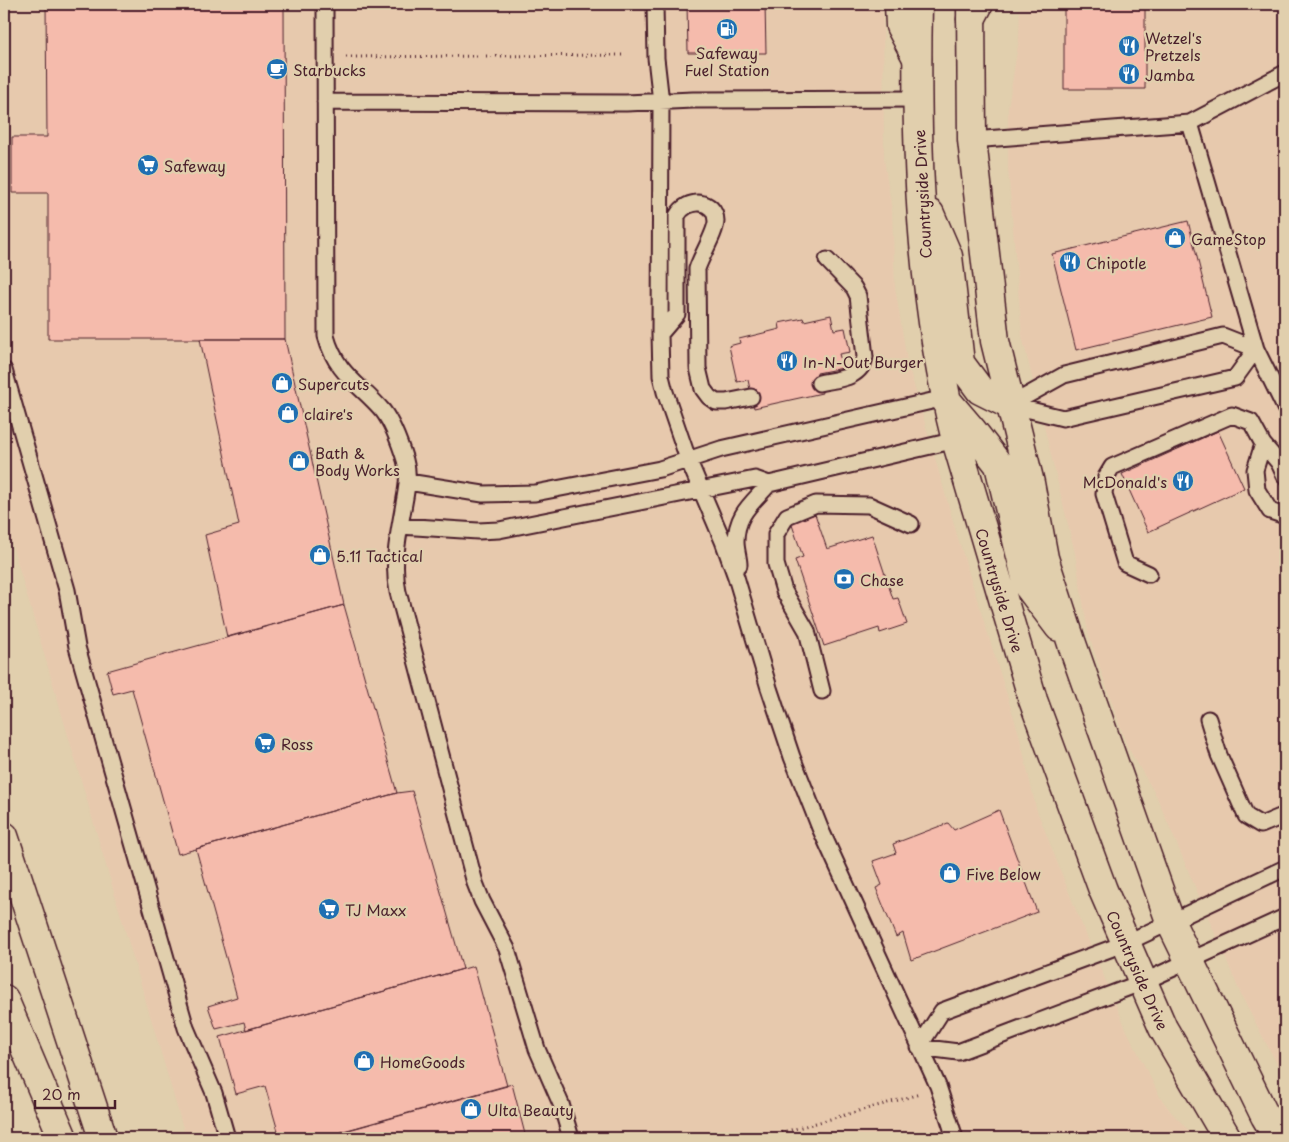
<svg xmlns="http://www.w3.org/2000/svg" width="1289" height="1142" font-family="'Playpen Sans',sans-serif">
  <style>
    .built { fill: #e7c9ad }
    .building { fill: #f5bbac; stroke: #4a1f2b }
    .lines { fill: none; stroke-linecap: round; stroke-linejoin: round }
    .service-casing { stroke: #4a1f2b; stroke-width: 19 }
    .tertiary-casing { stroke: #4a1f2b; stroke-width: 31 }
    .secondary-casing { stroke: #4a1f2b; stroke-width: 31 }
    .motorway-casing { stroke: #4a1f2b; stroke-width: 31 }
    .path { stroke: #4a1f2b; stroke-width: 3; stroke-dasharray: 1 4; stroke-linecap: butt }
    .service { stroke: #e1cfad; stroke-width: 15 }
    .tertiary { stroke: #e1cfad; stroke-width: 28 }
    .secondary { stroke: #e1cfad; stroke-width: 28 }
    .motorway { stroke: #e1cfad; stroke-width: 28 }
    .labels { text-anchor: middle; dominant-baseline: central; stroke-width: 4.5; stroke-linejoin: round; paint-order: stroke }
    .poi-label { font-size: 15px; fill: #4a1f2b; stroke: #e1cfad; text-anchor: start }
    .street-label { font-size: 15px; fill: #4a1f2b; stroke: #e1cfad }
  </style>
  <rect width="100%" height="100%" fill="#e1cfad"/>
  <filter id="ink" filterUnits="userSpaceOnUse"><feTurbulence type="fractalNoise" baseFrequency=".02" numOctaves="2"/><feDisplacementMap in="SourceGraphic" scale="10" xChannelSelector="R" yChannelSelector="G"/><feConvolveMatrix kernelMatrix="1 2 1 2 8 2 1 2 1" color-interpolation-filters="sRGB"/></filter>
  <g filter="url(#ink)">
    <path class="built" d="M4,4h879l1,155 8,52 3,76 12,74 50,174 62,199 17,74 41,105 50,118 33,66 12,16 24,25h-1010l-182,-621z
      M1020,4h265v1075l-43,-82 -86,-202 -29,-49 -39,-113 -13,-80 -53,-217 -14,-168v-60l11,-69z"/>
    <path class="building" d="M46,4h238l1,335h-237v-146h-36v-56h35z
      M687,4h78l1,49h-78z
      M1064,4h81v85h-81z
      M1188,221l24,96 -136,33 -24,-96z
      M831,315l3,15 11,-2 5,24 -11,2 4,14 -26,5 5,20 -68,15 -6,-28 -11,2 -8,-36 11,-3 -1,-4 41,-10 -1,-6 24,-5 1,3z
      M200,339h85l59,266 -117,32 -22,-102 34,-10z
      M1218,431l26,57 -96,44 -26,-58z
      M815,514l12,35 45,-14 21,64 5,-1 9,26 -27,9 -1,-5 -55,18 -29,-86 8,-3 -12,-35z
      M344,605l53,188 -219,61 -46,-165 -19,5 -6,-23z
      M412,791l51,178 -217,61 -2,-8 -28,7 -8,-23 29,-9 -41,-148 201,-56z
      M999,810l38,102 -126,48 -8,-27 -7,4 -20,-49 6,-3 -9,-24 23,-8 -3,-9 55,-21 6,7z
      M474,966l33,120 -187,52h-40l-15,-52 -29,8 -16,-57z
      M512,1084l14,54h-184l-2,-6z"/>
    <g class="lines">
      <g class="service-casing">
        <path id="service" d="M325,4l1,332c10,38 34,48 57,75 10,13 17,33 22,49 5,16 1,32 -2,49 -5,28 -11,55 -5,83l77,291 7,18 25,48 30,100 24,55 10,34
          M655,4l1,54 5,44 -1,232 1,42 4,16 23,67 35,82 13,36 33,111 23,69 28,71 118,258 17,52
          M325,102l301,1 67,-3 224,-1
          M1190,123l95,-50
          M972,140l218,-17 66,226 29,59
          M660,334l17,-20v-98c10,-19 38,-17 39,5 0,11 -15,35 -19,48l1,99 5,21 6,8 7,5h10l25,-5
          M1223,336l33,13 -21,29 -172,40 -53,-13 54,-30z
          M4,370l63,220 10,57 109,381 28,65 13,45
          M819,383c18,-4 42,-4 46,-26l-7,-61 -4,-8 -27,-28
          M1263,444l16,19 6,13
          M408,482l75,12 52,-1 125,-24 61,-20 224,-51
          M400,526l78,5 21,-1 256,-51 14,5 187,-44
          M739,565c0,-7 -3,-15 -3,-23 0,-29 17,-39 33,-58
          M1149,574l-24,-11 -21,-69 2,-17 6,-10 120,-52 19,7 12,22 -8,26 2,20 13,21 15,5
          M822,691l-15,-60 -23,-40 -8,-27v-30l11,-18 29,-12 53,1 42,19
          M1208,719l11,36 27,61 15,9 24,-10
          M1285,868l-159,75 -184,68 -23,36 39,5 185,-70 142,-65"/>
      </g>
      <g class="tertiary-casing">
        <path id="tertiary" d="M918,4c-3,146 2,294 38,436l77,260 70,190 60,138 64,110
          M971,4l1,136 23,201 35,142 14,75 28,86 98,277 95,195 13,22
          M930,214l18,42 12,107 20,27 30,15
          M949,403l23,27 27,35 29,121 31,41"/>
      </g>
      <g class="secondary-casing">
        <path id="secondary" d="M899,4l1,22 17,32
          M971,19l8,-15"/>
      </g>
      <g class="motorway-casing">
        <path id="motorway" d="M4,836l99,302
          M4,999l59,139"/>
      </g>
      <path class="path" d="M346,57l280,-2
        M762,1138l158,-44"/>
      <use href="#service" class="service"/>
      <use href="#tertiary" class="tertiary"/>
      <use href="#secondary" class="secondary"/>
      <use href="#motorway" class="motorway"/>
    </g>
  </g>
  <defs>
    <g id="fuel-disc" transform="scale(1.125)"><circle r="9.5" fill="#1f6fb2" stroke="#e1cfad"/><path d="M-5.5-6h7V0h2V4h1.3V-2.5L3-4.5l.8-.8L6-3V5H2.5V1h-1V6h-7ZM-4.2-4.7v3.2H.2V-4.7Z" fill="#fff"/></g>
    <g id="restaurant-disc" transform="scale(1.125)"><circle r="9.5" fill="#1f6fb2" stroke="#e1cfad"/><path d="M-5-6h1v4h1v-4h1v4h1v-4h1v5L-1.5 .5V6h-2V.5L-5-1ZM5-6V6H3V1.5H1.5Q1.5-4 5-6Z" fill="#fff"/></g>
    <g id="cafe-disc" transform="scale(1.125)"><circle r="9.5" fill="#1f6fb2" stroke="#e1cfad"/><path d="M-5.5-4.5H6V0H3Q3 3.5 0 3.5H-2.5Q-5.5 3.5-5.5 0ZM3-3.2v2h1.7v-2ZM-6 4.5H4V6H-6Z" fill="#fff"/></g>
    <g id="supermarket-disc" transform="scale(1.125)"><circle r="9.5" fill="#1f6fb2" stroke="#e1cfad"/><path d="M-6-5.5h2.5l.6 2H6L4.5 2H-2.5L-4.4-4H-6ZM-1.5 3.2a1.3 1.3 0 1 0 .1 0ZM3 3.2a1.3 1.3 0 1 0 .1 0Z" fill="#fff"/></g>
    <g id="shop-disc" transform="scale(1.125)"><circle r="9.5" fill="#1f6fb2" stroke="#e1cfad"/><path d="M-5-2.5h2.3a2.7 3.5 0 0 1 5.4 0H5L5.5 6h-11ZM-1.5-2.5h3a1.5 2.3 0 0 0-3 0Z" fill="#fff"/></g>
    <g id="bank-disc" transform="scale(1.125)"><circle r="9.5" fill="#1f6fb2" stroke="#e1cfad"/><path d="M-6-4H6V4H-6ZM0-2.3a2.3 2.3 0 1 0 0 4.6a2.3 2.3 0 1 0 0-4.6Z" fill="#fff"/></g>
  </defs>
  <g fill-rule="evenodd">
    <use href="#fuel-disc" x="727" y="29"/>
    <use href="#restaurant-disc" x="1129" y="46"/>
    <use href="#cafe-disc" x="277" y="69"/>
    <use href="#restaurant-disc" x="1129" y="74"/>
    <use href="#supermarket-disc" x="148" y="165"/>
    <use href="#shop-disc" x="1175" y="238"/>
    <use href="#restaurant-disc" x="1070" y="262"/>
    <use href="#restaurant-disc" x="787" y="361"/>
    <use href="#shop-disc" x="282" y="383"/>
    <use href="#shop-disc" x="288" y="413"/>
    <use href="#shop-disc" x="299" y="461"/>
    <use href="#restaurant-disc" x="1183" y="481"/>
    <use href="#shop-disc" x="320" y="555"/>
    <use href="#bank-disc" x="844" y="579"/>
    <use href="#supermarket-disc" x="265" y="743"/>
    <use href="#shop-disc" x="950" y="873"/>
    <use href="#supermarket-disc" x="329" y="909"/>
    <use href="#shop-disc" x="364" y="1061"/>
    <use href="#shop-disc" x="471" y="1109"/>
  </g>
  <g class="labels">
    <g class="poi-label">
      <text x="1145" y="37">Wetzel's<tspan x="1145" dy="17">Pretzels</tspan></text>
      <text x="727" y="52" text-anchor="middle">Safeway<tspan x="727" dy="17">Fuel Station</tspan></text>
      <text x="293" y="69">Starbucks</text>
      <text x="1145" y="74">Jamba</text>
      <text x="164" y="165">Safeway</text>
      <text x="1191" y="238">GameStop</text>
      <text x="1086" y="262">Chipotle</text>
      <text x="803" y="361">In-N-Out Burger</text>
      <text x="298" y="383">Supercuts</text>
      <text x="304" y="413">claire's</text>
      <text x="315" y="452">Bath &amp;<tspan x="315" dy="17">Body Works</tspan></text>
      <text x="1167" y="481" text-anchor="end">McDonald's</text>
      <text x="336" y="555">5.11 Tactical</text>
      <text x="860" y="579">Chase</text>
      <text x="281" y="743">Ross</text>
      <text x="966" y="873">Five Below</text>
      <text x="345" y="909">TJ Maxx</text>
      <text x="380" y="1061">HomeGoods</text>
      <text x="487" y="1109">Ulta Beauty</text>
    </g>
    <g class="street-label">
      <text transform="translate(922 194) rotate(-93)">Countryside Drive</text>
      <text transform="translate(1000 590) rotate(73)">Countryside Drive</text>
      <text transform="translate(1138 970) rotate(66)">Countryside Drive</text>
    </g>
  </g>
  <rect width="1289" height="1142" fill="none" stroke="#e1cfad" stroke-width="20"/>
  <rect x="10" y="10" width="1269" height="1122" fill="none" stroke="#4a1f2b" stroke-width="2" filter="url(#ink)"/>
  <path d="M35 1100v8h80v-8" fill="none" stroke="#4a1f2b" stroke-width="2.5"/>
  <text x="42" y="1100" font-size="15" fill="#4a1f2b" stroke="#e1cfad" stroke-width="4" paint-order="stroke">20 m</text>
</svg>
